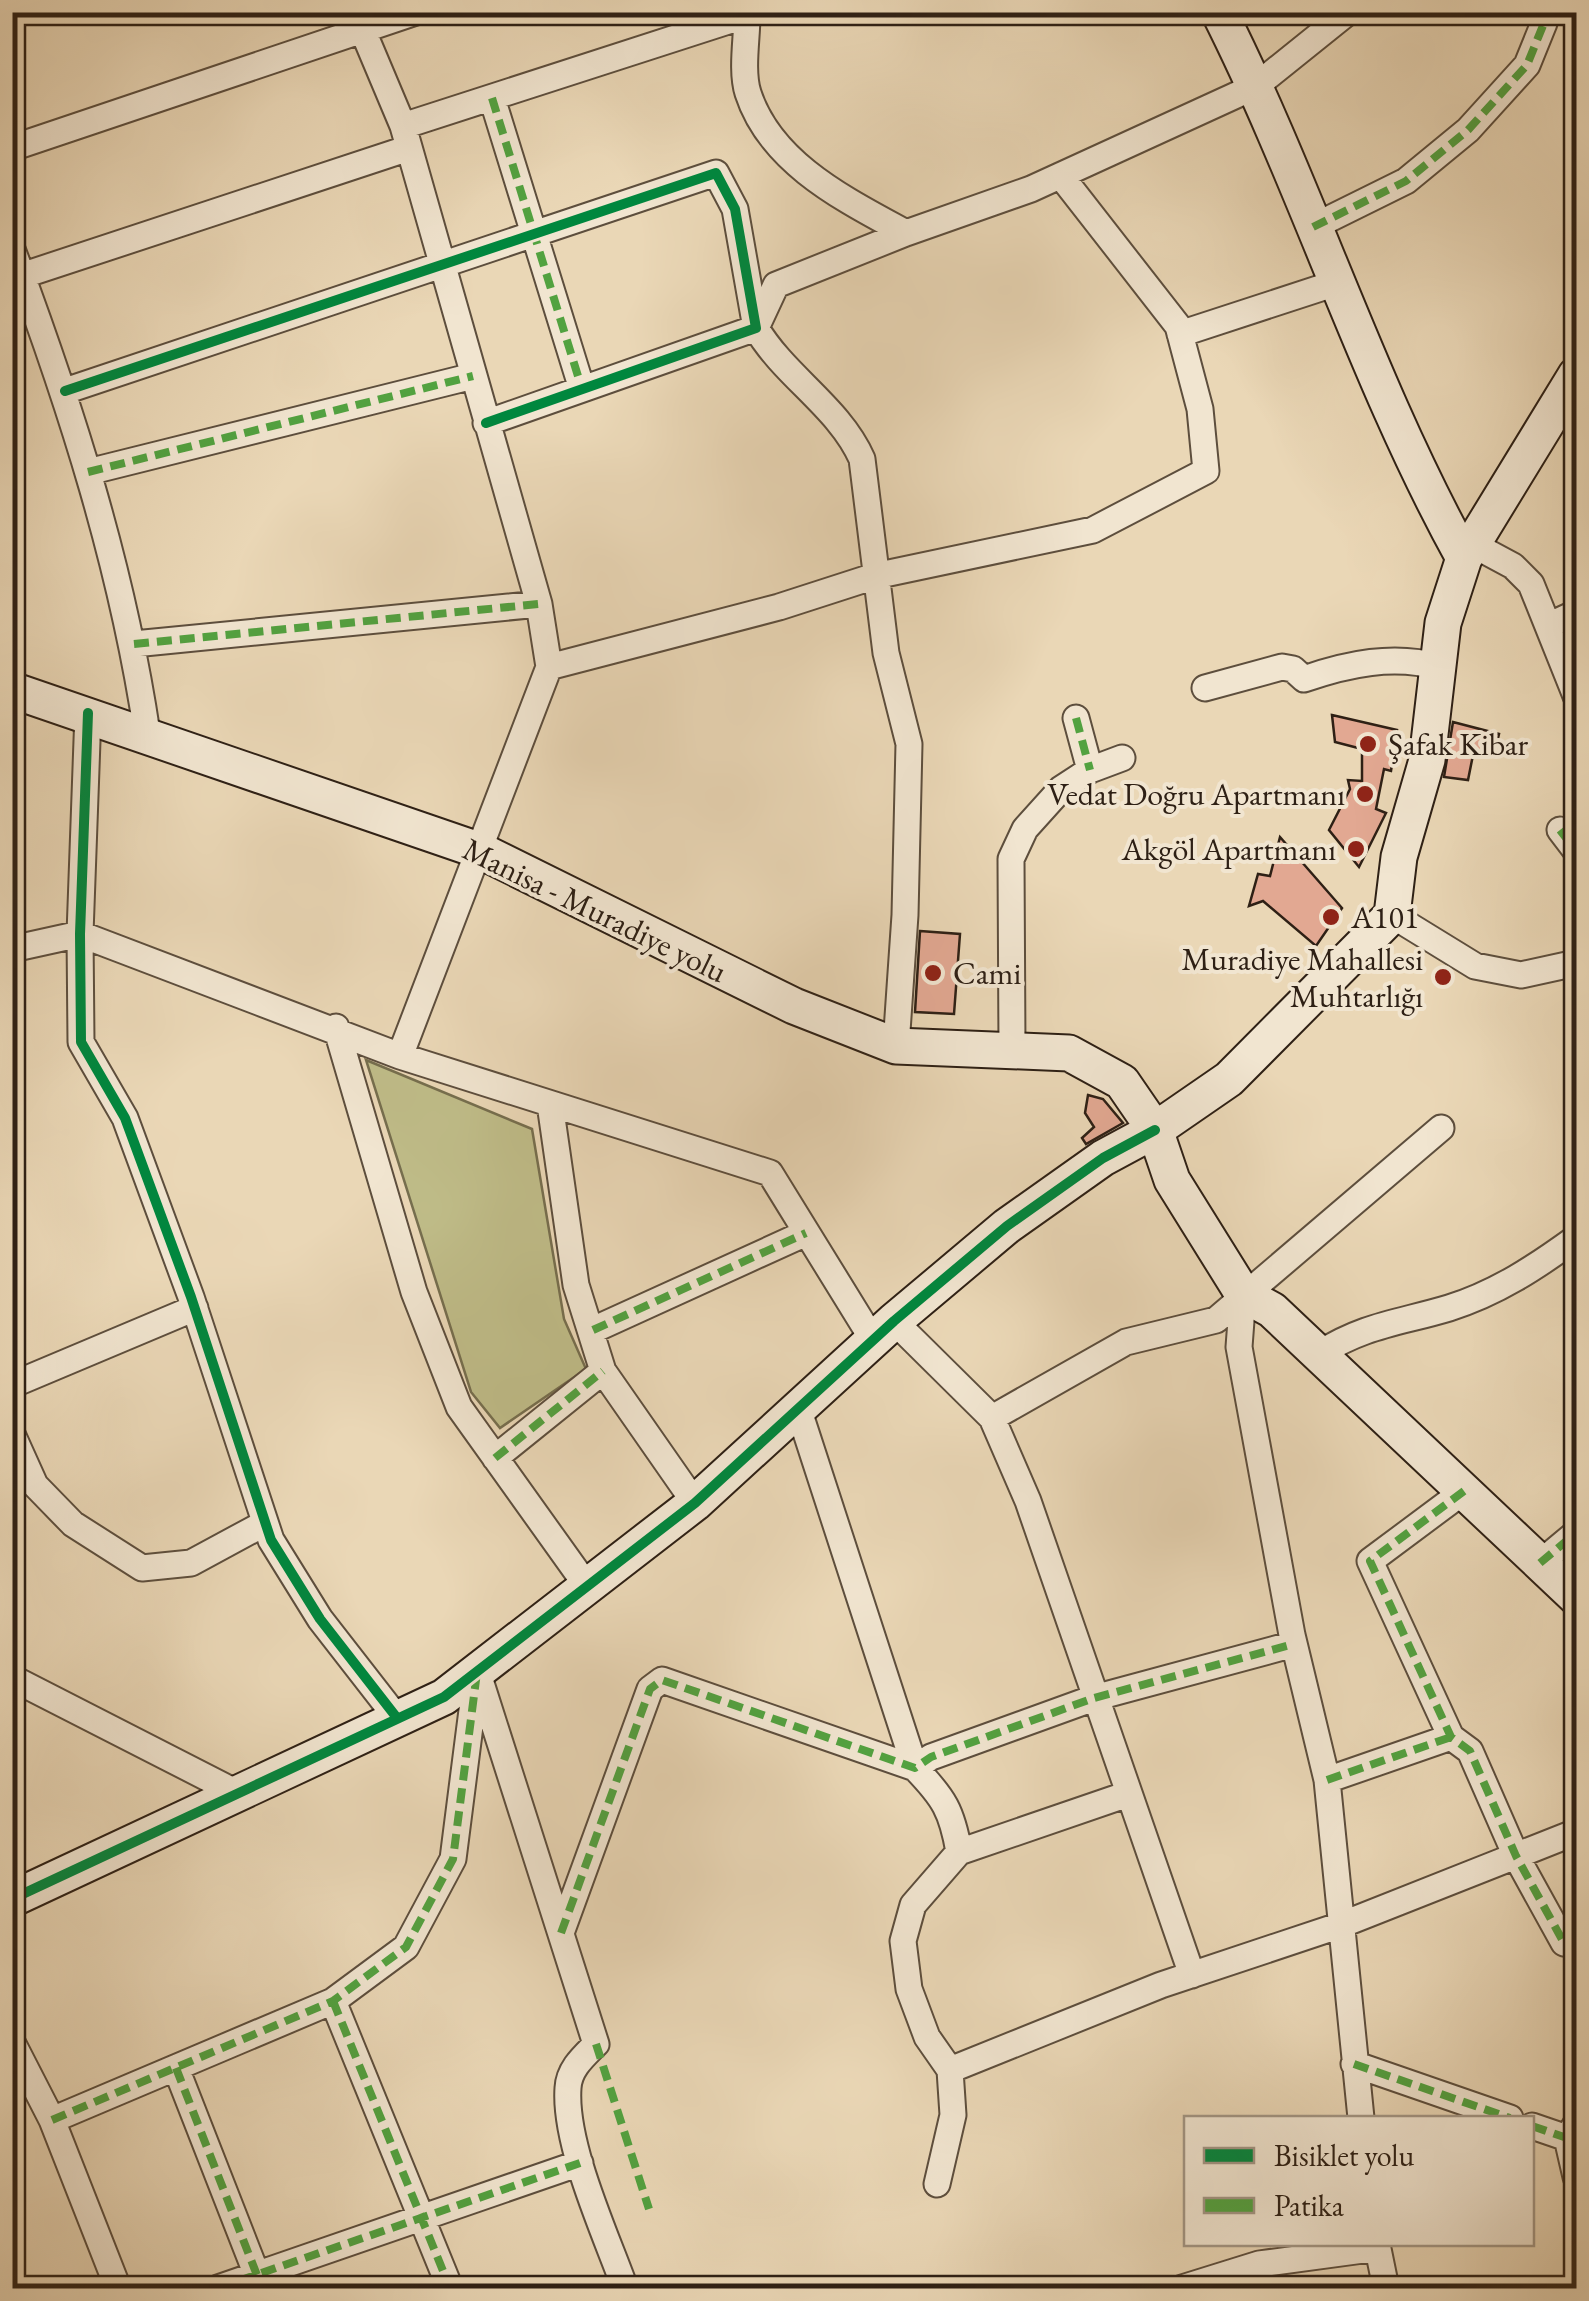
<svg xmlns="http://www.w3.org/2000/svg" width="1589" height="2301" font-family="'EB Garamond',serif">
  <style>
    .green { fill: #bfbc88; stroke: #766e4e; stroke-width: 2.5 }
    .building { fill: #e2a892; stroke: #2e2015; stroke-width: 2.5 }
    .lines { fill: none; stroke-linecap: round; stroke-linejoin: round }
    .street-casing { stroke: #5d4e3d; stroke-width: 29 }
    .secondary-casing { stroke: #2e2015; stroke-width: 39 }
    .street { stroke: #f1e5d0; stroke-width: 25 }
    .secondary { stroke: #f1e5d0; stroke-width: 35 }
    .quiet { stroke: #52a240; stroke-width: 8; stroke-dasharray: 15 8; stroke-linecap: butt }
    .cycleway-casing { stroke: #f1e5d0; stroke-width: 16 }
    .cycleway { stroke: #00873e; stroke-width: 10 }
    .poi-dot { fill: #8f2418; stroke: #f1e5d0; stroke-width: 4 }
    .labels { text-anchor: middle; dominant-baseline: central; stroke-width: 8; stroke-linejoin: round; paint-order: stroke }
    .poi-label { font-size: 32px; fill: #2e2015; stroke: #f1e5d0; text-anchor: start }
    .street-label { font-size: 32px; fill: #2e2015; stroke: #f1e5d0 }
  </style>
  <rect width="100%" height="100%" fill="#ead7b6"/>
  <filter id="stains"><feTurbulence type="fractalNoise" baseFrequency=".002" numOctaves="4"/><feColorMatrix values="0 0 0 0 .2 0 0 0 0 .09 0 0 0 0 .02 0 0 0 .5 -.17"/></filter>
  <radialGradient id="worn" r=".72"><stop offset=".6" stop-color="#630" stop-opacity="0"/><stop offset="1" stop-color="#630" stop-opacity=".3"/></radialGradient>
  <path class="green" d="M366,1060l166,69 32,190 22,50 -86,59 -29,-36z"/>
  <path class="building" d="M1332,715l65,15 -6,41 -7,-2 -8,40 10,4 -27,54 -30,-37 21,-41 -2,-9 14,1v-32l-27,-7z
    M1453,722l46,12 -5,22 -20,-6 -6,30 -24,-3z
    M1280,837l62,71 -26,38 -53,-45 -14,5 9,-32 12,2z
    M920,931l40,3 -6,80 -39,-2z
    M1088,1095l15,4 20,24 -37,21 -4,-6 12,-11 -9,-14z"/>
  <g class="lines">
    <g class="street-casing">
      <path id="street" d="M355,12l48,114 136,478 10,63 -149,389
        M747,16c0,22 -6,55 1,77 23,71 98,107 158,140l125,-44 225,-103 92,-74
        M492,98l90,291
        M403,126l353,-114
        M12,148l404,-136
        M1313,227l93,-46 62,-51 59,-65 17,-42
        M12,249c59,158 110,317 135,484
        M12,279l397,-131
        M1180,334l156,-51
        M65,391l651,-218 19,36 21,119 -270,95
        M88,472l385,-96
        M1472,544l41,22 18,18 45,112
        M1550,625l26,-12
        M134,644l405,-40
        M549,667l230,-60 96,-31 218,-46 113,-59 -6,-62 -22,-83 -117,-150
        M1205,688l77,-21 11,2 11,10c43,-15 90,-25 135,-12
        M88,713l-8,221 1,108 44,76 66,179 80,243 49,79 77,99
        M1076,718l14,52
        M1560,830l16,21
        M1392,915l83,51 46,9 55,-12
        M12,949l68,-15 320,122 370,117 103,167
        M336,1027l78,265 45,115 128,179
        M896,1046l9,-131 4,-171 -23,-91 -24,-194c-23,-52 -77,-82 -106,-131l20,-43 130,-52
        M1012,1048l-1,-189 14,-30 36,-40 29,-19 32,-12
        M550,1104l26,181 27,86 92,132
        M1243,1294l-4,53 53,288 35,145 34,338
        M894,1321l98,97 36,83 164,474
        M593,1330l213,-97
        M1319,1354c45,-29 80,-31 130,-46 48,-15 87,-41 127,-70
        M12,1385l183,-77
        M798,1408l117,360
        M992,1418l134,-76 90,-22 225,-192
        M12,1434l23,51 38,39 69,44 49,-5 74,-40
        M495,1458l108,-87
        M1464,1491l-94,70 81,176 19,14 46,105 48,87
        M1540,1563l36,-30
        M12,1678l225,115
        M480,1680l116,364c-13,13 -27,25 -28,44 -4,57 38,147 57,200
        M915,1768l16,-11 163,-59 200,-54
        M1327,1780l124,-43
        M561,1933l89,-244 12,-9 253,88c29,30 37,43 44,84
        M333,2001l117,287
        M12,2042l40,78 66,168
        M1354,2064l156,54
        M176,2068l86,220
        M950,2070l211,-85 180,-60 235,-93
        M52,2120l281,-119 73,-54 47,-88 24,-188
        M1576,2124l-9,14 9,39
        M1532,2126l35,12
        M937,2184l16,-69 -3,-45 -23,-33 -18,-48 -6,-48 10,-36 46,-53 169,-58
        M1377,2244l9,44
        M218,2288l362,-125
        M1182,2288l77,-24 119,-16"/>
    </g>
    <g class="secondary-casing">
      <path id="secondary" d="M1219,12c90,179 148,371 245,546
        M12,690l469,161 313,155 102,40 173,7 53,29 33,48 17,50 71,114 29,16 304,287
        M12,1899l432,-202 251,-194 199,-182 113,-95 96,-68 52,-28 74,-51 163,-164 7,-58 28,-97 16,-137 21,-65 112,-183"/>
    </g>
    <use href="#street" class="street"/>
    <use href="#secondary" class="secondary"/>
    <path class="quiet" d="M492,98l90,291
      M1313,227l93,-46 62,-51 59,-65 17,-42
      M88,472l385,-96
      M134,644l405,-40
      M1076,718l14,52
      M1560,830l16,21
      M593,1330l213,-97
      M495,1458l108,-87
      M1464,1491l-94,70 81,176 19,14 46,105 48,87
      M1540,1563l36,-30
      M1327,1780l124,-43
      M561,1933l89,-244 12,-9 253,88 16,-11 163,-59 200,-54
      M333,2001l117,287
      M596,2044l53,165
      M1354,2064l156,54
      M176,2068l86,220
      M12,2069l11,-6
      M52,2120l281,-119 73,-54 47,-88 24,-187
      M1532,2126l35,12
      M218,2288l362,-125"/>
    <g class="cycleway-casing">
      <path id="cycleway" d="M65,391l651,-218 19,36 21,119 -270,95
        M88,713l-8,221 1,108 44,76 66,179 80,243 49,79 77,99
        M12,1899l432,-202 251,-194 199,-182 113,-95 96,-68 52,-28"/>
    </g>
    <use href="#cycleway" class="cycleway"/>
  </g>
  <g class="poi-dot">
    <circle cx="1368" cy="744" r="10"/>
    <circle cx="1365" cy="794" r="10"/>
    <circle cx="1356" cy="849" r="10"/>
    <circle cx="1331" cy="917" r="10"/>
    <circle cx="933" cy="973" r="10"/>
    <circle cx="1443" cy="977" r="10"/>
  </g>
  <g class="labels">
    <g class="poi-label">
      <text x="1388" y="744">Şafak Kibar</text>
      <text x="1345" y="794" text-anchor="end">Vedat Doğru Apartmanı</text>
      <text x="1336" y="849" text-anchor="end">Akgöl Apartmanı</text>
      <text x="1351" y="917">A101</text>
      <text x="1423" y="959" text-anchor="end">Muradiye Mahallesi<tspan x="1423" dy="37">Muhtarlığı</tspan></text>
      <text x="953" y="973">Cami</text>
    </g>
    <g class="street-label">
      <text transform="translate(595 910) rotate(26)">Manisa - Muradiye yolu</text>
    </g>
  </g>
  <rect width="1589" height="2301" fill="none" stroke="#ead7b6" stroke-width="50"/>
  <rect x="15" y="15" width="1559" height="2271" fill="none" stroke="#2e2015" stroke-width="5"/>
  <rect x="25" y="25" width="1539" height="2251" fill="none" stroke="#2e2015" stroke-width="2.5"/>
  <rect x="1184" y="2116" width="350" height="130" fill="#f1e5d0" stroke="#a39685" stroke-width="2.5"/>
  <rect x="1204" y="2148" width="50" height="15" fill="#00873e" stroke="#a39685" stroke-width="2.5"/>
  <text x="1274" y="2166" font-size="30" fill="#2e2015">Bisiklet yolu</text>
  <rect x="1204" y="2198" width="50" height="15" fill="#52a240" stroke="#a39685" stroke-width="2.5"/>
  <text x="1274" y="2216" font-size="30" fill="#2e2015">Patika</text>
  <rect width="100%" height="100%" filter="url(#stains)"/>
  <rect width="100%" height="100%" fill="url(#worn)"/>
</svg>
